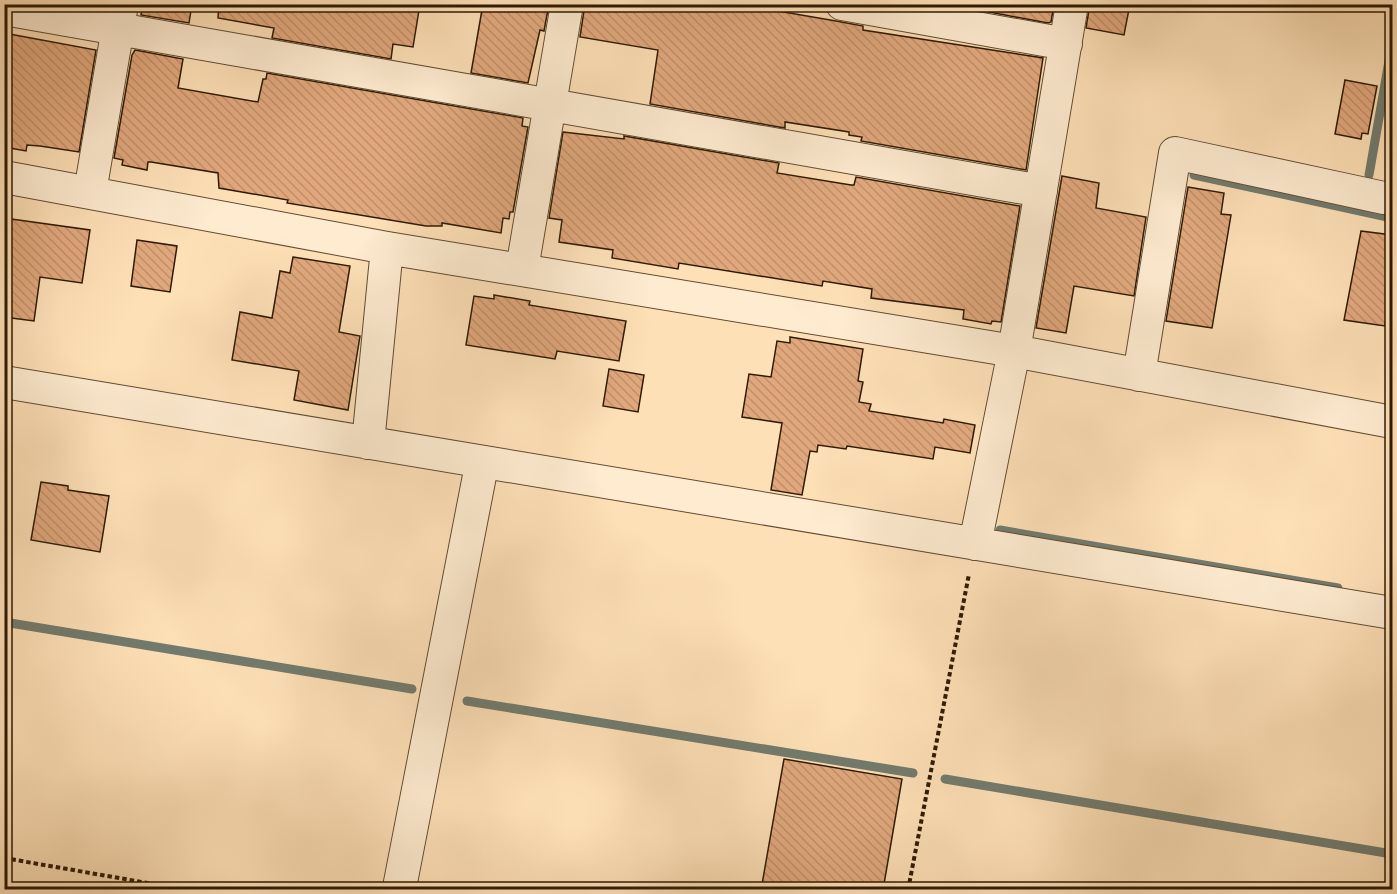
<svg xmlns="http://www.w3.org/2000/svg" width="1397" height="894" font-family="'Old Standard TT',serif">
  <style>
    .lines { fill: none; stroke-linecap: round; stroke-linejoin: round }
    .stream { stroke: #727b6e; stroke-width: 9 }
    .building { fill: url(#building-back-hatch); stroke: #2e1a04; stroke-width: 1.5 }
    .minor-casing { stroke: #624c31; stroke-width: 34 }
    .tertiary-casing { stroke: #624c31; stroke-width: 35 }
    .path { stroke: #2e1a04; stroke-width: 4; stroke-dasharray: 4.5 3; stroke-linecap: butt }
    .minor { stroke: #feebd0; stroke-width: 32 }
    .tertiary { stroke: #feebd0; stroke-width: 33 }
  </style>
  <defs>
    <pattern id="building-back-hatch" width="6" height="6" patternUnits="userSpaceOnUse" patternTransform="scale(1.5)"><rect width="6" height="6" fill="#e1a87d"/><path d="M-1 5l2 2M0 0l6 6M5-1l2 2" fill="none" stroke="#c1906a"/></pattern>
  </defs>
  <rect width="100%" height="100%" fill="#fee0b7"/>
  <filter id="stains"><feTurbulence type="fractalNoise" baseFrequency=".00333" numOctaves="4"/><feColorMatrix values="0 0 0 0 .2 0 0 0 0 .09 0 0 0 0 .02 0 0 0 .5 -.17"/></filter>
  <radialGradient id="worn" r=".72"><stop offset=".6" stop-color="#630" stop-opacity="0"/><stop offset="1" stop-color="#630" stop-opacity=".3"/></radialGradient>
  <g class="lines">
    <path class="stream" d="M1194,175l198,43
      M1369,175l23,-131
      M1000,530l338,58
      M4,622l408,67
      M467,701l446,72
      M945,779l447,75"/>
  </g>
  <path class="building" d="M143,4h49l-3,19 -48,-8z
    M219,4h201l-7,43 -20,-3 -2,15 -119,-21 2,-10 -56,-10z
    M483,4h66l-5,27 -4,-1 -12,53 -57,-10z
    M585,4h153l98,17 27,5v4l180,28 -17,112 -165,-29 1,-4 -13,-2v-3l-64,-10v6l-135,-24 8,-54 -78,-13z
    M973,4h81l-3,18 -3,1 -75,-14z
    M1090,4h40l-6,31 -38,-7z
    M4,33l92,17 -17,102 -39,-6 -13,-1 -1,6 -22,-4z
    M135,50l48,9 -5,29 80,14 5,-23h3l1,-6 256,45 -1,8 6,1 -15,85h-3l-1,7 -6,-1 -2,15 -59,-10v3h-16l-139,-23 1,-3 -69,-12 -1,-15 -67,-11h-3l-1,8 -25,-5 1,-5 -9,-2 18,-103z
    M1345,80l32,6 -9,48 -6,-1 -1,6 -26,-5z
    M563,132l61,7v-3l155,27 -2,10 74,12h3l2,-8 164,29 -19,116 -9,-1 -1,3 -28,-5 1,-9 -93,-12 1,-9 -49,-8 -1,5 -143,-23 -1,6 -66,-11 1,-8 -54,-8 3,-22 -13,-2z
    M1062,176l37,7 -3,25 50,9 -12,79 -60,-10 -8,47 -30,-5z
    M1188,187l36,6 -3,21 10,1 -19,113 -46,-7z
    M4,218l86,12 -8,53 -42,-6 -6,44 -30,-4z
    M1361,231l31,4v36l-7,55 -41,-6z
    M137,240l40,6 -7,46 -39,-6z
    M293,257l57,9 -11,66 21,4 -12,74 -54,-10 5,-29 -67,-11 8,-48 32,6 8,-47 10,2z
    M494,295l36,6 -1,4 97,16 -7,40 -62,-10 -2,8 -89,-14 8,-49 20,3z
    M790,337l73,12 -5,32 5,1 -4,20 12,2 -2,7 74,12 1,-4 31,6 -5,28 -35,-6 -2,12 -86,-13 -1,3 -28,-4 -1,7 -7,-1 -8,44 -31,-5 11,-67 -40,-6 7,-43 22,3 6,-36 13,2z
    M609,369l35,6 -6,37 -35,-6z
    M41,482l27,4v4l41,6 -9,56 -69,-12z
    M784,759l118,20 -19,111h-122z"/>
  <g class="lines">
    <g class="minor-casing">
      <path id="minor" d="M842,4l224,40
        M4,9l1037,182
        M4,177l383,71 627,103 378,71
        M90,192l32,-188
        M522,269l45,-265
        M1139,375l36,-222 209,45
        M4,382l1388,231
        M368,443l19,-195
        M975,544l39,-193 58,-347"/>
    </g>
    <g class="tertiary-casing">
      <path id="tertiary" d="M399,890l83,-427"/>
    </g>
    <path class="path" d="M1389,168l3,-17
      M4,858l184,32
      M908,890l61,-316"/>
    <use href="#minor" class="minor"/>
    <use href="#tertiary" class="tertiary"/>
  </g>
  <rect width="1397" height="894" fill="none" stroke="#fee0b7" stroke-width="24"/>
  <rect x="6" y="6" width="1385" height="882" fill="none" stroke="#2e1a04" stroke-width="3"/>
  <rect x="12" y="12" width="1373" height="870" fill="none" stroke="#2e1a04" stroke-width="1.5"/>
  <rect width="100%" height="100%" filter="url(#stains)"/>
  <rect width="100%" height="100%" fill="url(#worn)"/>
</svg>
